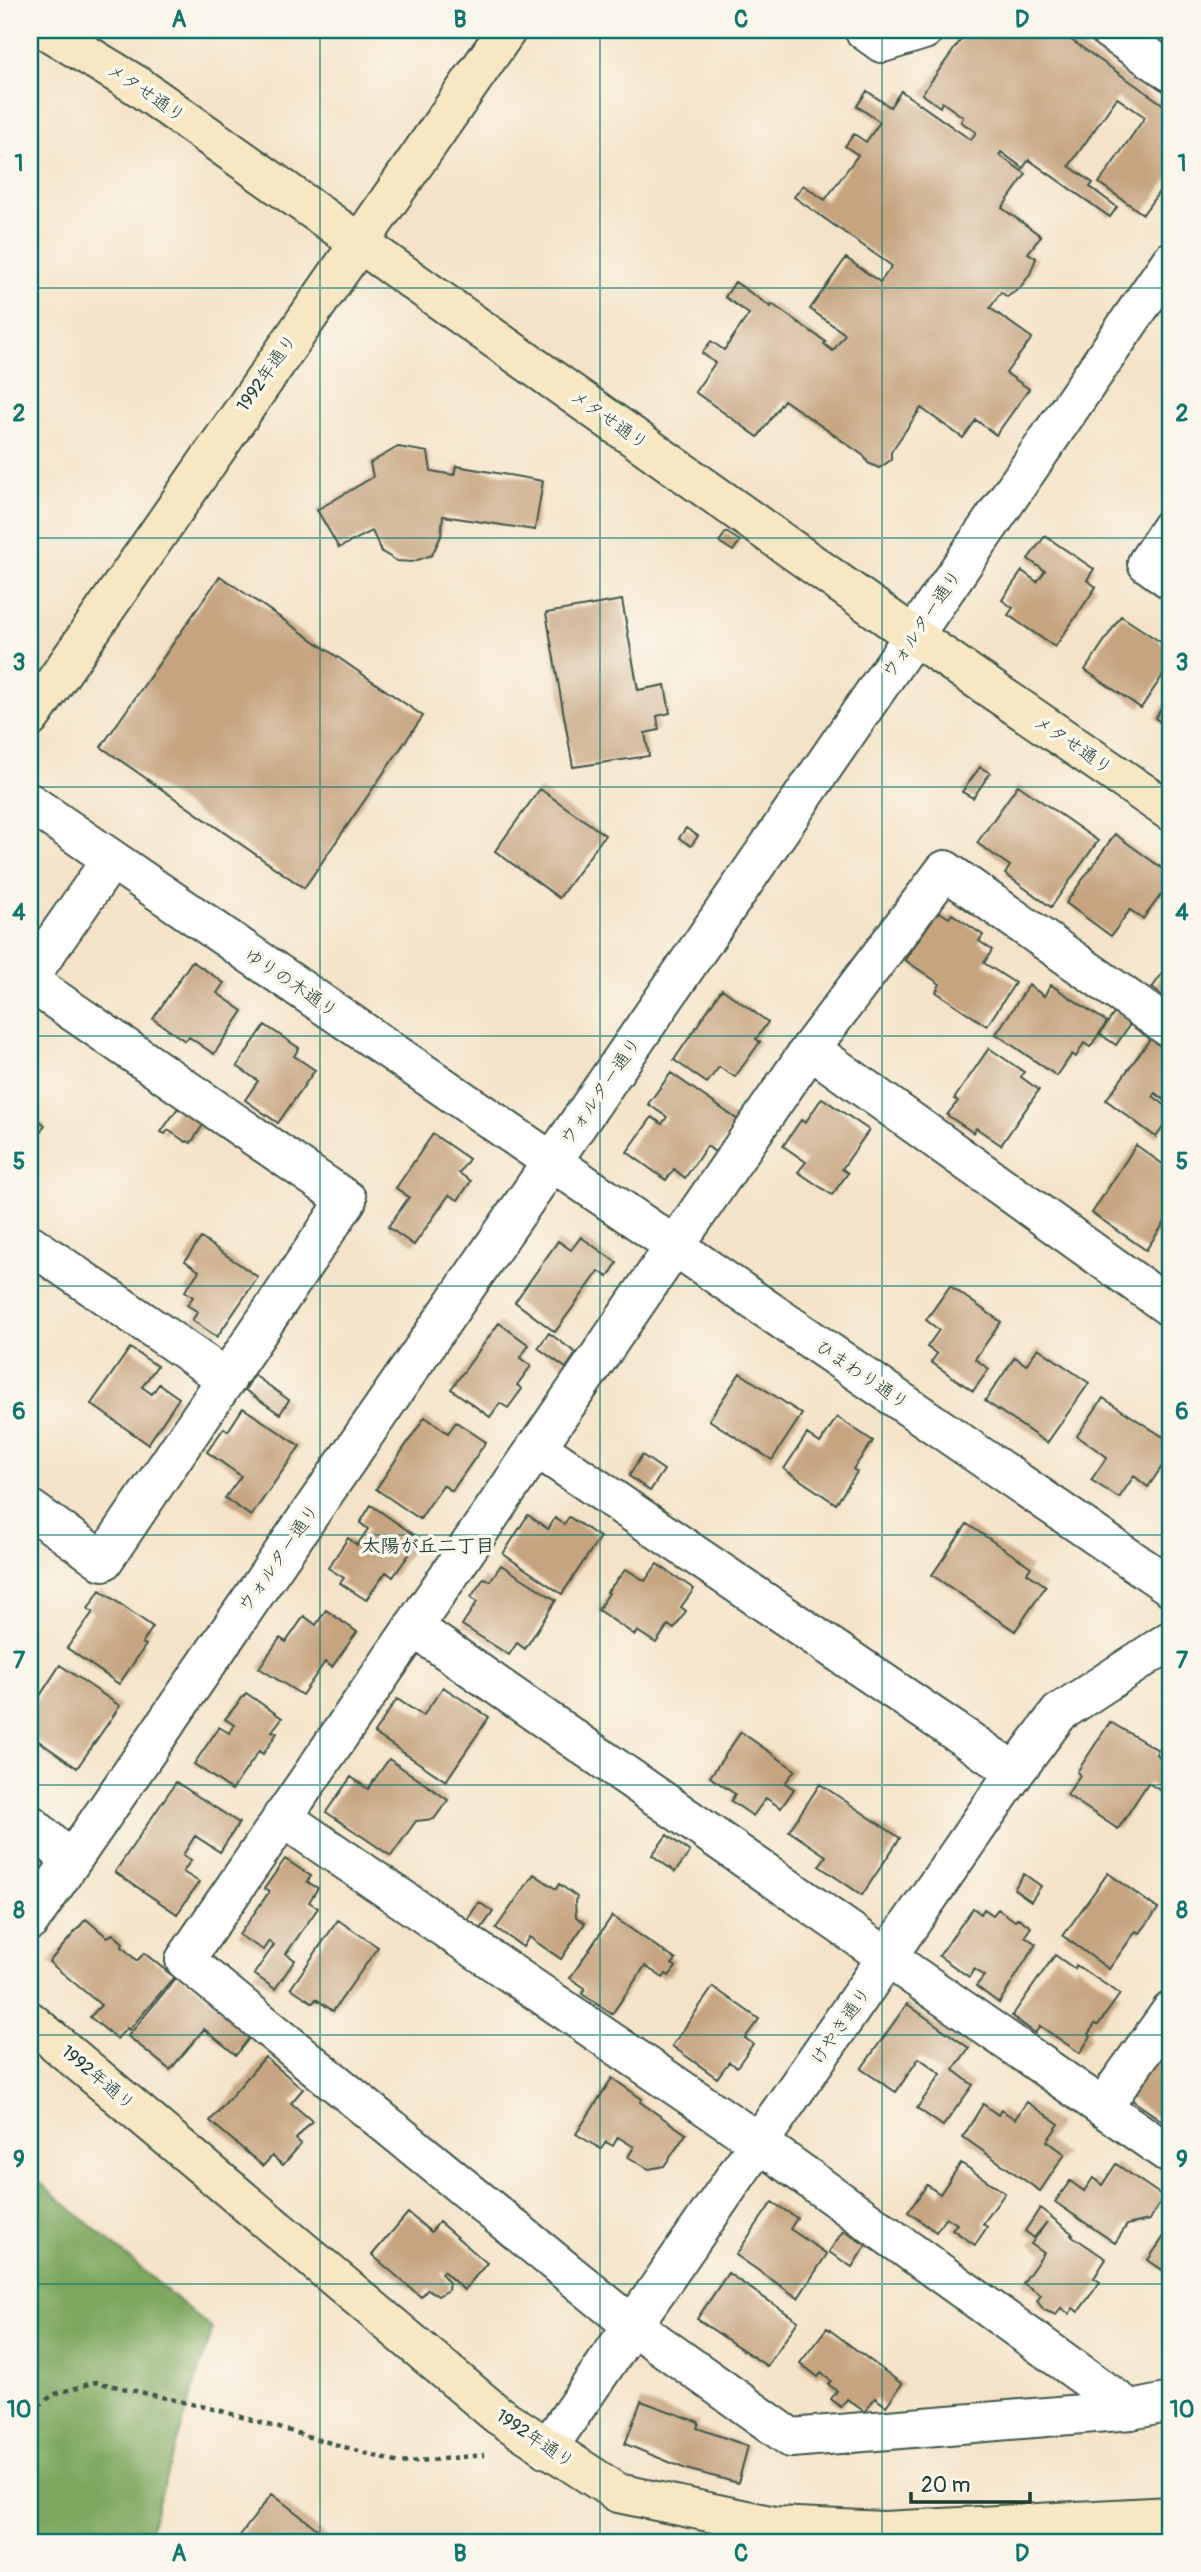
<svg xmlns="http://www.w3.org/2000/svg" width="1201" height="2572" font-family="Pangolin,'Klee One',sans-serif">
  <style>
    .forest { fill: #7ea75f; stroke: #4e724a; stroke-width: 2 }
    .building { fill: #c6a480 }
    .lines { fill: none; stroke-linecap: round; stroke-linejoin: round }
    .street-casing { stroke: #3f564a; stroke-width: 42 }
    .secondary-casing { stroke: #3f564a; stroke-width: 42 }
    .path { stroke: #3f564a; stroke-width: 4.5; stroke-dasharray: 5 5; stroke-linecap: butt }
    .street { stroke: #fff; stroke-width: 38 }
    .secondary { stroke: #f7e8c3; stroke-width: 38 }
    .grid { fill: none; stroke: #0f766e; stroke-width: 2; stroke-opacity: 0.55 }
    .labels { text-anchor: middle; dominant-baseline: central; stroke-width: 7; stroke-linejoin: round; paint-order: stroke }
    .street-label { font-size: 18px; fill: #1f3d34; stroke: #fbf7ec }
    .neighbourhood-label { font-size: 19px; font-weight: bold; fill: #1f3d34; stroke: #fbf7ec }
    .neatline { fill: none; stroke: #0f766e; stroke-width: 2.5 }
    .grid-label { font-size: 23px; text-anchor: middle; font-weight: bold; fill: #0f766e }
  </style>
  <rect width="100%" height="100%" fill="#fbf7ec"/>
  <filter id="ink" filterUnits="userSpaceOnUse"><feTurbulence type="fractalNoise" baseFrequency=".0143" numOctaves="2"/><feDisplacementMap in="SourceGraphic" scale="14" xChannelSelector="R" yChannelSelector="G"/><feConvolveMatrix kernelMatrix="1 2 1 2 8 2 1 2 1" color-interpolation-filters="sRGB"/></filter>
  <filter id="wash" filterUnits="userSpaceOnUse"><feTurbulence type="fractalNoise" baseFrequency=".00686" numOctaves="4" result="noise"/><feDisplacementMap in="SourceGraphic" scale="28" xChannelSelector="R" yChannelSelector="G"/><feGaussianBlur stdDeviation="1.57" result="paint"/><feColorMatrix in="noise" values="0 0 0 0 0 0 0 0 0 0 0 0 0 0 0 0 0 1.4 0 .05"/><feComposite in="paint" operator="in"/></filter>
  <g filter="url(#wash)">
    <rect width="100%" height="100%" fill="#f4e3c8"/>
    <path class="forest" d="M30,2174l182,155 -66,213h-116z"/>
    <g id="blocks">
      <path class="building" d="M968,30h76l4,2 9,-2 114,80v65l-28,39 -44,-31 46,-66 -28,-19 -48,68 24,17 -3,4 27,20 -7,10 -81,-57 -6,8 -22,-16 -2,3 27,19 -24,34 39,28 -13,17 8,5 -6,16 -10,14 -13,9 -6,-5 -11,16 42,30 -26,35 23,16 -33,46 -20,-15 -13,18 -42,-30 -30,44v8l-12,8 -11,-5 -4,-7 -80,-56 -26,37 -63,-45 20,-29 -13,-10 9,-12 13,9 25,-36 -24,-17 10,-15 36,25 1,-3 54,38 -2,2 9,7 12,-17 -35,-25 36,-51 34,24 12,-16 -98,-69 9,-12 22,15 33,-45 -13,-9 9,-12 12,8 14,-20 -23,-16 10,-15 23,16 11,-16 70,49 5,-8 -15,-10 2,-5 -21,-15 -2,5 -18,-13z
        M398,447l30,5 3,19 23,4 2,-9 87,15 -8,49 -92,-14 -2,20 -9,19 -20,7 -15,-1 -15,-9 -10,-21 -33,17 -22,-38 56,-33 -3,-14z
        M726,532l14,9 -7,10 -14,-9z
        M1045,536l49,33 -7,11 9,7 -41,60 -47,-32 5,-7 -11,-8 20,-29 15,11 8,-11 -17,-12z
        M220,576l203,140 -119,172 -203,-141z
        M622,600l16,90 27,-5 5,28 -13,3 2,14 -14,3 4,23 -76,11 -27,-154z
        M1121,616l50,33v14l-30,45 -56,-38z
        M1171,694v36l-16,-12z
        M980,767l10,6 -17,25 -11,-6z
        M1018,785l80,56 -47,66 -46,-33 5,-8 -33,-23z
        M540,789l65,46 -46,63 -64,-47z
        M686,828l12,8 -7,10 -12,-8z
        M1115,834l56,41v6l-28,38 -13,-9 -19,26 -45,-33z
        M938,911l11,7 3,-4 31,21 -4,6 13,9 -8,13 31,20 -28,43 -51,-34 4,-8 -35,-24z
        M192,961l32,22 -7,10 26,18 -29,43 -25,-17 -4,4 -32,-22z
        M1171,961v41l-19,-14z
        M1029,985l15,11 7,-11 56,37 -17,25 -6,-4 -8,14 -4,-3 -15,22 -61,-42z
        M722,989l46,33 -12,17 4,3 -25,35 -16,-10 -12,16 -33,-23z
        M1117,1009l16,11 -17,25 -16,-11z
        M265,1025l34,23 -5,8 21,14 -37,53 -33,-23 13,-19 -21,-15z
        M1151,1038l20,15v52l-16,-12 -2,3 18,14v6l-15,21 -50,-37z
        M989,1048l35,24 -3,5 18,13 -38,55 -25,-17 -2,5 -27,-18 11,-14 -4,-2z
        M671,1073l67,47 -23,32 -8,-6 -22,32 -11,-9 -8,11 -39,-28 25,-35 10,7 5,-7 -19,-13z
        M822,1098l47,32 -27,39 6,4 -16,22 -34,-23 8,-10 -23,-16 18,-26 4,3z
        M178,1108l25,17 -12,18 -4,-2 -1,1 -18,-12 -3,4 -4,-2z
        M30,1115l15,10 -8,12 -7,-5z
        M433,1134l36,25 -10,14 12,8 -13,19 -9,-5 -35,50 -26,-18 21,-30 -13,-9z
        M1136,1145l35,25v43l-25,37 -54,-37z
        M581,1237l36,26 -9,14 -9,-6 -44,61 -40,-30 43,-61 13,9z
        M201,1238l57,39 -41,60 -25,-17 6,-8 -11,-7 6,-8 -8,-6 14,-20 -14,-10z
        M950,1286l51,36 -26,37 14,10 -16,22 -42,-29 6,-8 -10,-7 12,-17 -13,-10z
        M499,1323l30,22 -9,13 11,8 -14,19 5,4 -14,19 -8,-5 -10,14 -39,-28z
        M549,1333l27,20 -10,15 -28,-20z
        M130,1348l27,18 -15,21 10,7 7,-10 20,14 -31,46 -57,-40z
        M1038,1348l51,35 -42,60 -62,-42 30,-44 11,8z
        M740,1373l62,41 -30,46 -63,-40z
        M254,1375l35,25 -9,14 -35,-24z
        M1103,1398l68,44v11l-23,34 -14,-11 -15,22 -28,-18 16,-23 -30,-21z
        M243,1408l57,38 -49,70 -26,-18 16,-22 -34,-24 17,-24 4,3z
        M425,1417l23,16 8,-11 30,20 -34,49 -9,-6 -23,34 -44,-30z
        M837,1417l36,24 -20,28 4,3 -21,32 -52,-35 23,-35 13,9z
        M642,1455l22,15 -14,21 -21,-15z
        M371,1505l49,34 -27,38 -7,-5 -20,28 -26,-17 4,-5 -16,-10 20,-30 9,7 11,-16 -8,-6z
        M528,1515l20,14 7,-11 9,6 5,-7 31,20 -38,57 -59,-40z
        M967,1524l64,43 -4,6 19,13 -31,45 -83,-56z
        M657,1564l37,25 -13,18 5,4 -12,18 -6,-4 -12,18 -19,-12 -2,4 -37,-25 11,-17 -2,-1 19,-23 19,12z
        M501,1565l55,35 -31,49 -8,-6 -8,12 -47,-30 15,-23 -6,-5 13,-19 6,3z
        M100,1590l53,37 -11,16 4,2 -27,39 -52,-36 26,-36 -5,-3z
        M326,1610l31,22 -25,35 -7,-5 -23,33 -43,-27 21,-30 6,4 18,-26 12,9z
        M60,1665l60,41 -43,62 -47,-33v-24z
        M443,1687l46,30 -43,64 -72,-48 23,-34 26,17z
        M246,1693l36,25 -10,13 5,2 -14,21 -4,-3 -27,39 -38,-26 25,-37 10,6 5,-8 -9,-6z
        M1110,1722l48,28 -2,4 15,10v15l-8,13 -15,-9 -30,46 -51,-34 13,-20 -3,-3z
        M741,1732l54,38 -10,13 9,6 -13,19 -15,-10 -13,18 -22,-15 4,-7 -25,-17z
        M389,1759l59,41 -14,19 -18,2 -25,35 -65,-44 25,-35 17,12z
        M176,1782l63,41 -19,29 -25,-16 -12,19 8,5 -8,12 16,10 -22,32 -62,-42z
        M820,1784l80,54 -38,57 -43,-29 7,-10 -37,-25z
        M667,1835l23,17 -15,20 -23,-17z
        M285,1859l26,17 -4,6 11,6 -9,14 9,6 -32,46 9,6 -20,29 -21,-15 20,-29 -5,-4 -6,9 -24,-15 30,-43 -5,-3z
        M1108,1873l50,36 -18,24 -4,-2 -27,38 -46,-33z
        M534,1874l22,15 3,-5 18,13 -2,4 1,16 9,6 -24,36 -32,-22 -6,10 -27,-19z
        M1024,1874l17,12 -10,15 -17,-12z
        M479,1902l14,10 -12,17 -14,-9z
        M973,1908l8,6 3,-5 9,6 5,-6 17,12 3,-3 13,9 -6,9 11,8 -37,59 -23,-17 8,-10 -10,-7 -5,8 -30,-21z
        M612,1916l64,44 -4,4 4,3 -7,9 -3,-2 -3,4 -18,-12 -33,48 -30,-20 3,-6 -15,-10z
        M86,1919l21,18 6,-3 10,9 -1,4 15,14 7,-8 30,24 -45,53 -2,-2 -10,11 -27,-22 11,-12 -52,-43z
        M338,1920l40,27 -45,64 -17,-12 -3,4 -22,-15z
        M1055,1955l20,14 1,-4 44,29 -22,31 -3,-1 -7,10 3,2 -11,17 -40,-27 -5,7 -23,-17z
        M179,1974l73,60 -16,21 -32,-26 -34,41 -42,-34z
        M713,1987l46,32 -14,19 8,6 -16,23 -8,-5 -12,16 -45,-32z
        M907,2004l62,44 -16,22 20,15 -30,41 -26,-18 24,-34 -22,-16 -23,34 -35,-23z
        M1171,2042v85l-49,-34z
        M265,2057l38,32 -12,14 21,18 -16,18 5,5 -18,21 -11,-9 -9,10 -53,-45z
        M612,2078l30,21 -2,3 46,32 -22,32 -15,3 -21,-12 6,-10 -16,-10 -5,9 -7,-4 -5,7 -25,-15z
        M1027,2102l32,22 -12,17 18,13 -25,37 -77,-54 20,-33 15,11 3,-5 14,9z
        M961,2163l44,30 -22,31 4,3 -12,18 -23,-16 5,-5 -11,-7 -10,15 -28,-20 19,-27 13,9z
        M1116,2164l48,33 -15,23 -22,5 -12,18 -60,-41 15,-21 14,10 9,-13 9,7z
        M772,2202l25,16 -7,11 37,25 -29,44 -62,-43z
        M1040,2208l33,26 -2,1 35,24 -12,19 6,4 -22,30 -5,-4 -4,6 -8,-6 -5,7 -12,-5 -7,-9 4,-6 -18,-12 21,-30 -13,-9 16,-22 -13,16 -9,-7z
        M408,2213l23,19 8,-10 48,41 -23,27 -21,-19 -2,2 8,10 -1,7 -10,6 -10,-7 -7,8 -49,-42z
        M843,2231l23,14 -14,22 -23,-15z
        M1165,2235l6,4v37l-23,-16z
        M728,2273l70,48 -31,45 -70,-47z
        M827,2328l75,56 -16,22 -11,-8 -10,14 -18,-13 -6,8 -10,-8 6,-8 -9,-7 3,-3 -10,-8 -3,4 -18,-14z
        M641,2401l58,21 -2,6 51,18 -10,37 -52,-14 -61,-25z
        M272,2494l62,48h-91l-5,-4z"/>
    </g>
  </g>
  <g filter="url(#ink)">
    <use href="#blocks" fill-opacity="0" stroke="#3f564a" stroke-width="2"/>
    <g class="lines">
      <g class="street-casing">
        <path id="street" d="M864,30l18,13 42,-13
          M1109,30l62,42
          M1171,527l-24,36 24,17
          M30,803l1141,784
          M30,976l81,-116
          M30,982l317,218 -244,361 -73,-52
          M1171,1029l-226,-159 -135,179 -625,911 447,365 159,113 340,-28 40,-8
          M810,1049l361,259
          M30,1244l197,135
          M536,1447l479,325
          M413,1627l758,528
          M282,1817l476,325 373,268
          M30,1824l41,37
          M30,1921l1141,-1660
          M1103,2106l68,-95
          M547,2449l468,-677 44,-59 112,-73"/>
      </g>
      <g class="secondary-casing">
        <path id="secondary" d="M46,30l92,56 776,550 257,176
          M30,718l477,-688
          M30,2021l468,394 120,78 157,33 109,5 287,-15"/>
      </g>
      <path class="path" d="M30,2411l25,-17 41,-12 122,28 181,53 85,-8"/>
      <use href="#street" class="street"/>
      <use href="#secondary" class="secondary"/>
    </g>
  </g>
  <path class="grid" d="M320,30v2512M600,30v2512M882,30v2512M30,288h1141M30,538h1141M30,787h1141M30,1036h1141M30,1286h1141M30,1535h1141M30,1785h1141M30,2035h1141M30,2284h1141"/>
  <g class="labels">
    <g class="street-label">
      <text transform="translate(146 93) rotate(34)">メタせ通り</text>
      <text transform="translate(267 373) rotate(-55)">1992年通り</text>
      <text transform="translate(609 420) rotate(35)">メタせ通り</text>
      <text transform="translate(922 624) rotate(-56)">ウォルター通り</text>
      <text transform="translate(1073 745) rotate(34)">メタせ通り</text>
      <text transform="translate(291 983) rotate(34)">ゆりの木通り</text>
      <text transform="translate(601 1091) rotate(-55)">ウォルター通り</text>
      <text transform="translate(862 1375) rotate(34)">ひまわり通り</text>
      <text transform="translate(279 1558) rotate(-55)">ウォルター通り</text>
      <text transform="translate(841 2026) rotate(-55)">けやき通り</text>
      <text transform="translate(98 2078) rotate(40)">1992年通り</text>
      <text transform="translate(535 2439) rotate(34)">1992年通り</text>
    </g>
    <g class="neighbourhood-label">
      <text x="428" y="1546">太陽が丘二丁目</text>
    </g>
  </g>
  <rect width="1201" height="2572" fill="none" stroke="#fbf7ec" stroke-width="77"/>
  <path d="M911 2492v10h119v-10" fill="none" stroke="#1f3d34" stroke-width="3.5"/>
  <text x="921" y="2492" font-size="21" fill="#1f3d34" stroke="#fbf7ec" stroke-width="5" paint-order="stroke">20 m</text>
  <rect x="38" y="38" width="1124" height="2496" class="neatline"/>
  <g class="grid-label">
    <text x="179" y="27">A</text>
    <text x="460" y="27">B</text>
    <text x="741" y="27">C</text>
    <text x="1022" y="27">D</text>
    <text x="19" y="171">1</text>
    <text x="1182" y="171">1</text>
    <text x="19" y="421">2</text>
    <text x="1182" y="421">2</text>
    <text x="19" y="670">3</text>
    <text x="1182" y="670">3</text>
    <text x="19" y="920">4</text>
    <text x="1182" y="920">4</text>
    <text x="19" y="1169">5</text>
    <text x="1182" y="1169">5</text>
    <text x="19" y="1419">6</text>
    <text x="1182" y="1419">6</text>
    <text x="19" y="1668">7</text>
    <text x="1182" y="1668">7</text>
    <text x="19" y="1918">8</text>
    <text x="1182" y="1918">8</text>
    <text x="19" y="2167">9</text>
    <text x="1182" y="2167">9</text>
    <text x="19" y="2417">10</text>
    <text x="1182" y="2417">10</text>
    <text x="179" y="2561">A</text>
    <text x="460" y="2561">B</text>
    <text x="741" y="2561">C</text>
    <text x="1022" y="2561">D</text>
  </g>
</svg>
